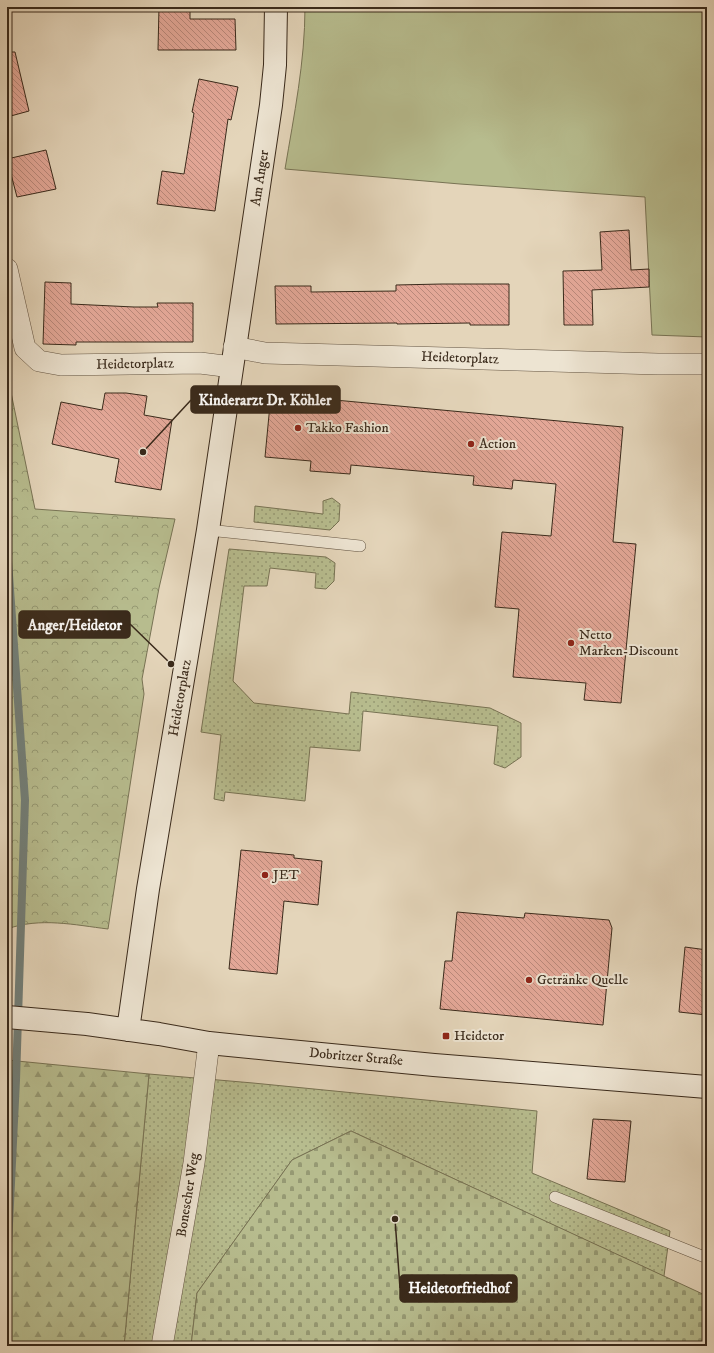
<svg xmlns="http://www.w3.org/2000/svg" width="714" height="1353" font-family="'IM FELL DW Pica',serif">
  <style>
    .grass { fill: url(#grass-dots); stroke: #787354 }
    .forest { fill: url(#forest-firs); stroke: #787354 }
    .cemetery { fill: url(#cemetery-stones); stroke: #787354 }
    .park { fill: url(#park-crowns); stroke: #787354 }
    .pitch { fill: #b7bc8e; stroke: #787354 }
    .lines { fill: none; stroke-linecap: round; stroke-linejoin: round }
    .stream { stroke: #727f79; stroke-width: 8 }
    .building { fill: url(#building-back-hatch); stroke: #3a2a1b }
    .lane-casing { stroke: #645543; stroke-width: 12 }
    .street-casing { stroke: #645543; stroke-width: 22 }
    .secondary-casing { stroke: #3a2a1b; stroke-width: 24 }
    .lane { stroke: #ede4d2; stroke-width: 11 }
    .street { stroke: #ede4d2; stroke-width: 21 }
    .secondary { stroke: #ede4d2; stroke-width: 22 }
    .poi-dot { fill: #8f2418; stroke: #ede4d2; stroke-width: 1.5 }
    .labels { text-anchor: middle; dominant-baseline: central; stroke-width: 4; stroke-linejoin: round; paint-order: stroke }
    .street-label { font-size: 14px; fill: #3a2a1b; stroke: #ede4d2 }
    .poi-label { font-size: 14px; fill: #3a2a1b; stroke: #ede4d2; text-anchor: start }
    .leader { fill: none; stroke: #3a2a1b; stroke-width: 1.5 }
    .callout-dot { fill: #3a2a1b; stroke: #ede4d2; stroke-width: 1.5 }
    .callout { fill: #3a2a1b; stroke: #3a2a1b; stroke-width: 1.5 }
    .callout-label { font-size: 15px; text-anchor: middle; font-weight: bold; fill: #fff }
  </style>
  <defs>
    <pattern id="grass-dots" width="8" height="8" patternUnits="userSpaceOnUse"><rect width="8" height="8" fill="#b7bc8e"/><path d="M2 2h.1M6 6h.1" fill="none" stroke="#969973" stroke-width="1.8" stroke-linecap="round"/></pattern>
    <pattern id="forest-firs" width="22" height="20" patternUnits="userSpaceOnUse"><rect width="22" height="20" fill="#b7bc8e"/><path d="M5 1l3.5 6h-7zM16 11l3.5 6h-7z" fill="#969973"/></pattern>
    <pattern id="cemetery-stones" width="16" height="16" patternUnits="userSpaceOnUse"><rect width="16" height="16" fill="#b7bc8e"/><path d="M2 7V4a2 2 0 0 1 4 0v3zM10 15v-3a2 2 0 0 1 4 0v3z" fill="#969973"/></pattern>
    <pattern id="park-crowns" width="20" height="18" patternUnits="userSpaceOnUse"><rect width="20" height="18" fill="#b7bc8e"/><path d="M2 6a3 3 0 1 1 6 0M12 15a3 3 0 1 1 6 0" fill="none" stroke="#969973"/></pattern>
    <pattern id="building-back-hatch" width="6" height="6" patternUnits="userSpaceOnUse"><rect width="6" height="6" fill="#e3a797"/><path d="M-1 5l2 2M0 0l6 6M5-1l2 2" fill="none" stroke="#b9887a"/></pattern>
  </defs>
  <rect width="100%" height="100%" fill="#e4d5ba"/>
  <filter id="stains"><feTurbulence type="fractalNoise" baseFrequency=".005" numOctaves="4"/><feColorMatrix values="0 0 0 0 .2 0 0 0 0 .09 0 0 0 0 .02 0 0 0 .5 -.17"/></filter>
  <radialGradient id="worn" r=".72"><stop offset=".6" stop-color="#630" stop-opacity="0"/><stop offset="1" stop-color="#630" stop-opacity=".3"/></radialGradient>
  <path class="grass" d="M332,498l8,6 -1,17 -9,9 -76,-8 1,-16 68,8v-13z
    M229,549l97,8 9,6 -1,18 -8,8 -11,-1 1,-15 -46,-5 -3,18h-23l-11,95 21,22 95,11 2,-22 139,16 31,15v34l-16,11 -11,-4 4,-38 -135,-15 -3,40 -50,-4 -5,54 -80,-9 -1,9 -10,-2 7,-64 -20,-3z
    M149,1074l104,9 284,28 -5,62 138,58 -6,45 1,1 -314,-146 -59,29 -95,133 -6,53h-67z"/>
  <path class="forest" d="M7,1060l142,14 -25,272h-117z"/>
  <path class="cemetery" d="M351,1131l356,165v50h-516l6,-53 95,-133z"/>
  <path class="park" d="M7,373l28,136 140,10 -16,69 -17,91 2,15 -36,235c-33,-4 -68,-12 -101,0z"/>
  <path class="pitch" d="M305,7h402v330l-55,-2 -7,-138 -185,-13 -175,-15c9,-54 20,-107 20,-162z"/>
  <g class="lines">
    <path class="stream" d="M7,547l18,253 -9,280 -9,185"/>
  </g>
  <path class="building" d="M159,7h31v12h45l1,31h-78z
    M7,52h8l14,59 -22,6z
    M199,79l39,8 -7,33 -3,-1 -13,92 -58,-7 5,-33 22,3 10,-61 -2,-1z
    M46,150l10,39 -39,8 -10,-38z
    M629,230l2,40 18,-1v18l-57,3 1,35h-29l-1,-54 39,-1 -2,-38z
    M45,282l26,1v21l63,3h24l-1,-4h36v39h-117v3l-33,-1z
    M442,284h67v41h-39v-2l-73,1v-1l-121,1 -1,-38h36v6l85,-1v-6z
    M105,393h21l21,3 -3,19 28,5 -11,70 -46,-8 4,-23 -67,-15 9,-42 41,8z
    M271,394l352,33 -10,115 23,2 -15,159 -37,-3 2,-17 -73,-6 6,-68 -24,-2 7,-75 49,4 5,-52 -43,-4 -1,9 -39,-4 1,-9 -123,-11 -1,9 -40,-3 1,-10 -46,-4z
    M241,850l53,5v3l28,3 -4,44 -34,-4 -7,73 -48,-5z
    M457,912l67,6 1,-5 84,7 3,8 -9,97 -163,-16 5,-48h7z
    M685,947l22,3v65l-28,-3z
    M593,1119l38,2 -6,61 -38,-3z"/>
  <g class="lines">
    <g class="lane-casing">
      <path id="lane" d="M208,530l152,16
        M555,1197l147,59 5,1"/>
    </g>
    <g class="street-casing">
      <path id="street" d="M7,269l18,79 14,13 22,4 139,-2 32,4
        M234,347l31,6 393,11h49
        M162,1346l32,-183 15,-120"/>
    </g>
    <g class="secondary-casing">
      <path id="secondary" d="M7,1017l80,7 72,10 50,9 70,7 155,15 273,22
        M128,1030l20,-141 60,-359 63,-425 4,-40 1,-58"/>
    </g>
    <use href="#lane" class="lane"/>
    <use href="#street" class="street"/>
    <use href="#secondary" class="secondary"/>
  </g>
  <g class="poi-dot">
    <circle cx="298" cy="428" r="4"/>
    <circle cx="471" cy="444" r="4"/>
    <circle cx="571" cy="643" r="4"/>
    <circle cx="265" cy="875" r="4"/>
    <circle cx="529" cy="980" r="4"/>
    <rect x="442" y="1032" width="8" height="8" rx="2"/>
  </g>
  <g class="labels">
    <g class="street-label">
      <text transform="translate(260 178) rotate(-81)">Am Anger</text>
      <text transform="translate(460 358) rotate(2)">Heidetorplatz</text>
      <text transform="translate(135 364) rotate(-1)">Heidetorplatz</text>
      <text transform="translate(180 698) rotate(-80)">Heidetorplatz</text>
      <text transform="translate(356 1057) rotate(5)">Dobritzer Straße</text>
      <text transform="translate(188 1195) rotate(-81)">Bonescher Weg</text>
    </g>
    <g class="poi-label">
      <text x="306" y="428">Takko Fashion</text>
      <text x="479" y="444">Action</text>
      <text x="579" y="635">Netto<tspan x="579" dy="16">Marken-Discount</tspan></text>
      <text x="273" y="875">JET</text>
      <text x="537" y="980">Getränke Quelle</text>
      <text x="454" y="1036">Heidetor</text>
    </g>
  </g>
  <path class="leader" d="M143 452L191 400M171 664L130 624M395 1219L400 1288"/>
  <g class="callout-dot">
    <circle cx="143" cy="452" r="4"/>
    <circle cx="171" cy="664" r="4"/>
    <circle cx="395" cy="1219" r="4"/>
  </g>
  <g class="callout">
    <rect x="191" y="386" width="149" height="27" rx="4"/>
    <rect x="19" y="611" width="111" height="27" rx="4"/>
    <rect x="400" y="1275" width="117" height="27" rx="4"/>
  </g>
  <g class="callout-label">
    <text x="265" y="405">Kinderarzt Dr. Köhler</text>
    <text x="75" y="630">Anger/Heidetor</text>
    <text x="459" y="1293">Heidetorfriedhof</text>
  </g>
  <rect width="714" height="1353" fill="none" stroke="#e4d5ba" stroke-width="24"/>
  <rect x="8" y="8" width="698" height="1337" fill="none" stroke="#3a2a1b" stroke-width="2"/>
  <rect x="12" y="12" width="690" height="1329" fill="none" stroke="#3a2a1b"/>
  <rect width="100%" height="100%" filter="url(#stains)"/>
  <rect width="100%" height="100%" fill="url(#worn)"/>
</svg>
